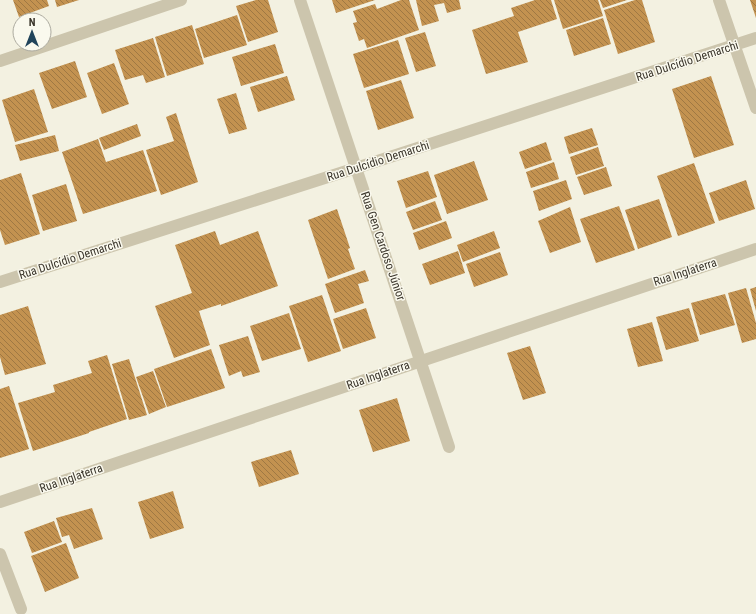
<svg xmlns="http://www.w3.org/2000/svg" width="756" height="614" font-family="'Roboto Condensed',sans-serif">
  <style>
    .building { fill: url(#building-back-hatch) }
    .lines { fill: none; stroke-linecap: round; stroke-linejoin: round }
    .minor { stroke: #ccc5ad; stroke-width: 12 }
    .labels { text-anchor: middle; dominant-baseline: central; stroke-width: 3; stroke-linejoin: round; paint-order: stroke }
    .street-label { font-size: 12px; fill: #3a352b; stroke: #faf9ee }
  </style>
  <defs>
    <pattern id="building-back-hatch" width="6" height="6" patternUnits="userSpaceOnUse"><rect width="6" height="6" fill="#c39250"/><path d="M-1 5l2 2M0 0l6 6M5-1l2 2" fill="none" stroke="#9f7843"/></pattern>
  </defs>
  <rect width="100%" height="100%" fill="#f3f1e1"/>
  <path class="building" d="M13,0h34l2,6 -30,11z
    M55,0h24l-22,7z
    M256,0h12l10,32 -30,10 -12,-36z
    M332,0h43l-39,13z
    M401,0h8l10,30 -52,18 -3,-9 -5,2 -6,-18 4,-1 -4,-11 22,-7 2,5z
    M416,0h43l2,9 -14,4 -3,-10 -10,2 5,16 -17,5z
    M535,0h16l6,19 -39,13 10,30 -42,12 -14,-44 42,-14 -3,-8z
    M554,0h44l5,16 -40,13z
    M600,0h27l-24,8z
    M635,0h7l13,42 -37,12 -14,-44z
    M750,0h6v18z
    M237,15l10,30 -43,13 -9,-29z
    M603,18l8,26 -37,12 -8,-26z
    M192,25l12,39 -37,12 -12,-39z
    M425,32l11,34 -20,6 -11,-34z
    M153,38l12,39 -19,6 -3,-8 -18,5 -10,-30z
    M398,40l11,34 -45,14 -11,-34z
    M275,44l9,29 -43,13 -9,-29z
    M75,61l12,36 -35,12 -13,-36z
    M114,63l15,41 -27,10 -15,-41z
    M287,76l8,24 -37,12 -8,-25z
    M711,76l23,69 -40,13 -22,-69z
    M401,80l13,38 -36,12 -12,-39z
    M34,89l14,43 -33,10 -13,-42z
    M236,93l11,36 -18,5 -12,-35z
    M176,113l22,69 -37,13 -15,-45 28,-9 -8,-24z
    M137,124l4,12 -37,14 -5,-12z
    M592,128l6,17 -29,9 -5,-17z
    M55,135l4,16 -39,10 -5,-16z
    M98,139l8,23 37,-12 14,41 -74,23 -21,-62z
    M546,142l6,18 -27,9 -6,-17z
    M598,147l6,19 -28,9 -6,-18z
    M474,161l14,39 -41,14 -13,-39z
    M554,162l5,17 -28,9 -5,-16z
    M694,163l21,60 -37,13 -21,-60z
    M606,167l6,19 -28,9 -7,-18z
    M428,171l9,26 -31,11 -9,-27z
    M21,173l19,61 -35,11 -5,-15v-50z
    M566,180l6,19 -33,12 -6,-20z
    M746,180l9,29 -36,12 -10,-28z
    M66,184l11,37 -34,10 -11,-36z
    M659,199l13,38 -34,12 -13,-39z
    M435,201l7,19 -29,10 -7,-18z
    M619,206l16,44 -39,13 -16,-44z
    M570,207l11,35 -31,11 -12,-32z
    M337,209l13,39 -2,1 7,20 -27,10 -20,-59z
    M446,221l6,17 -33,12 -6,-17z
    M215,231l5,14 38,-14 20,55 -57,20v-2l-22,7 11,34 -36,13 -19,-52 37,-13 -17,-48z
    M494,231l6,17 -37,14 -6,-17z
    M458,251l7,22 -35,12 -8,-21z
    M500,252l8,23 -34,12 -8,-23z
    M365,270l4,11 -11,3 6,19 -29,10 -10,-29z
    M756,287v24l-6,-22z
    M746,288l10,35v16l-14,4 -14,-50z
    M725,294l10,31 -35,10 -9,-32z
    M322,295l19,56 -33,11 -19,-56z
    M28,306l18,58 -41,11 -5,-18v-42z
    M366,308l10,30 -33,11 -10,-30z
    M689,308l10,33 -33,9 -10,-33z
    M289,313l12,36 -39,12 -12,-35z
    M652,322l11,39 -25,6 -11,-38z
    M248,336l12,36 -17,5 -2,-6 -12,5 -10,-31z
    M530,346l16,47 -23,7 -16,-47z
    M211,349l14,39 -58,19 -13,-38z
    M107,355l20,64 -38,13v1l-56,18 -15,-48 37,-11 -2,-7 39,-12 -4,-12z
    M129,359l18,56 -18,5 -17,-56z
    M153,371l13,36 -17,7 -13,-37z
    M9,386l20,63 -29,9v-69z
    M397,398l13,43 -37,11 -14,-42z
    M291,450l8,24 -40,13 -8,-25z
    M173,491l11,37 -34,11 -12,-37z
    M92,508l11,31 -29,10 -5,-14 -7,2 -6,-19z
    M54,521l8,21 -30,11 -8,-21z
    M66,543l13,35 -34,14 -14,-36z"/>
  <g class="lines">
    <path class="minor" d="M300,0l149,447
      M719,0l37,108
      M0,61l181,-61
      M0,282l356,-114 400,-130
      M0,502l756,-253
      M0,554l21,55"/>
  </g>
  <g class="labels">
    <g class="street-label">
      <text transform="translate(687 61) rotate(-18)">Rua Dulcídio Demarchi</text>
      <text transform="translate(378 161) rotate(-18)">Rua Dulcídio Demarchi</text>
      <text transform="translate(383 246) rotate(71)">Rua Gen Cardoso Júnior</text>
      <text transform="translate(70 259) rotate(-18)">Rua Dulcídio Demarchi</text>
      <text transform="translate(685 272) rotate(-18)">Rua Inglaterra</text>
      <text transform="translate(378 375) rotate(-19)">Rua Inglaterra</text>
      <text transform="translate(71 478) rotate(-19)">Rua Inglaterra</text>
    </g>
  </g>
  <g transform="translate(32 32)"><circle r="19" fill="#faf9ee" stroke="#adaba0"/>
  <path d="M0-3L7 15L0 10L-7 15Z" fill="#21445b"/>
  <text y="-6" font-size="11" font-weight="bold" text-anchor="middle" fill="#3a352b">N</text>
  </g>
</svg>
